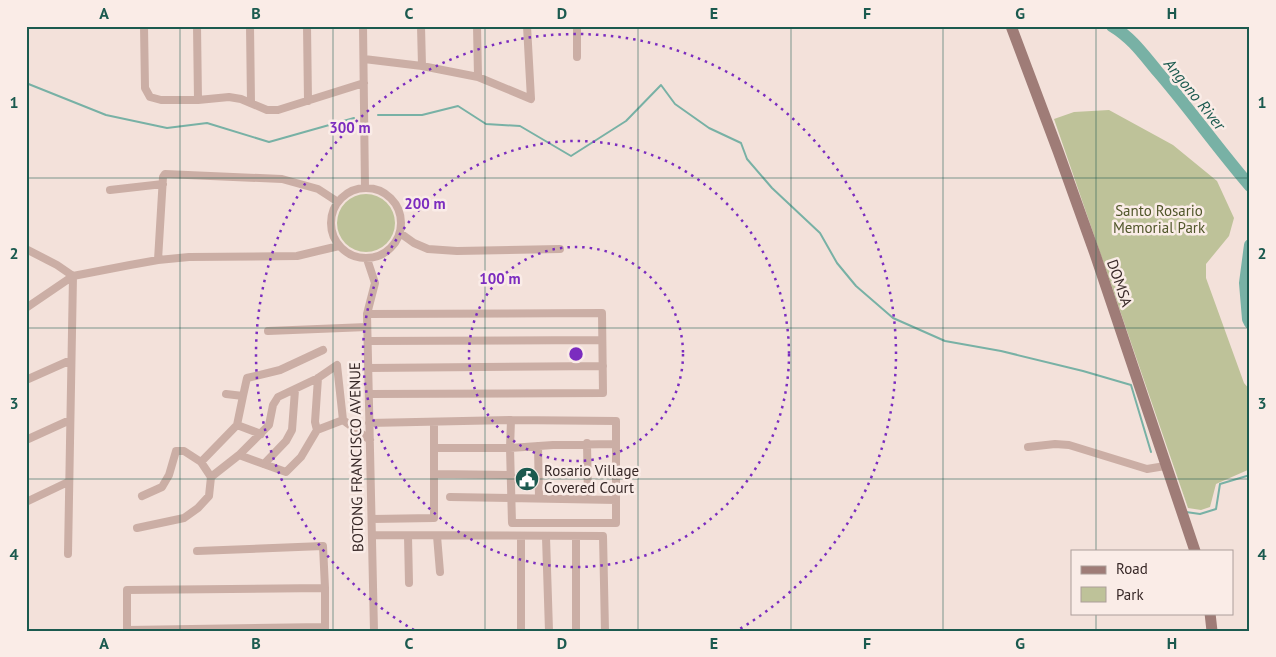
<svg xmlns="http://www.w3.org/2000/svg" width="1276" height="657" font-family="'PT Sans',sans-serif">
  <style>
    .green { fill: #bec299 }
    .lines { fill: none; stroke-linecap: round; stroke-linejoin: round }
    .stream { stroke: #78b1a5; stroke-width: 2 }
    .river { stroke: #78b1a5; stroke-width: 12 }
    .minor { stroke: #cbaea5; stroke-width: 8 }
    .secondary { stroke: #9f7c77; stroke-width: 11 }
    .grid { fill: none; stroke: #1b5a4f; stroke-width: 1; stroke-opacity: 0.55 }
    .ring { fill: none; stroke: #7b2cbf; stroke-width: 2.5; stroke-dasharray: 2.5 5 }
    .labels { text-anchor: middle; dominant-baseline: central; stroke-width: 5; stroke-linejoin: round; paint-order: stroke }
    .park-label { font-size: 15px; fill: #50562a; stroke: #faece7 }
    .street-label { font-size: 15px; fill: #372827; stroke: #faece7 }
    .poi-label { font-size: 15px; fill: #372827; stroke: #faece7; text-anchor: start }
    .water-label { font-size: 16px; font-style: italic; fill: #1b5a4f; stroke: #faece7 }
    .centre { fill: #7b2cbf; stroke: #faece7; stroke-width: 2.5 }
    .ring-label { font-size: 15px; text-anchor: middle; font-weight: bold; fill: #7b2cbf; stroke: #faece7; stroke-width: 5; stroke-linejoin: round; paint-order: stroke }
    .neatline { fill: none; stroke: #1b5a4f; stroke-width: 2 }
    .grid-label { font-size: 16px; text-anchor: middle; font-weight: bold; fill: #1b5a4f }
  </style>
  <rect width="100%" height="100%" fill="#f3e1da"/>
  <path class="green" d="M1109,110l64,35 44,36 17,37 -5,18 -23,28v14l38,105 6,7v79l-34,15 -6,23 -9,3 -13,-2 -134,-389 20,-7z
    M337 223a29 29 0 1 1 58 0a29 29 0 1 1-58 0Z"/>
  <g class="lines">
    <path class="stream" d="M26,83l80,32 61,13 40,-5 62,19 85,-24
      M378,115h44l36,-9 28,18 34,2 51,30 55,-35 35,-36 14,19 34,24 32,15 6,16 25,29 48,45 17,30 19,23 37,32 52,23 56,10 82,20 48,14 20,67
      M1186,512l14,2 16,-5 4,-25 30,-9"/>
    <path class="river" d="M1112,26c20,12 31,28 46,46 32,37 60,77 92,114
      M1250,245l-5,38 3,36 2,4"/>
    <path class="minor" d="M144,26l1,62 5,9 11,3h37l31,-3 12,2 26,11h11l86,-27
      M197,26l1,74
      M250,26l1,77
      M307,26l1,75
      M363,26l2,162
      M421,26l1,40
      M477,26l1,51
      M577,26v31
      M364,59l58,7 56,11 53,22 -4,-73
      M331 223a35 35 0 1 1 70 0a35 35 0 1 1-70 0Z
      M110,190l53,-6
      M400,233l14,10 14,6 29,2 103,-2
      M26,249l31,16 16,11
      M367,259l8,24 -8,31 7,317
      M158,260l5,-83 2,-3 117,5 36,10 20,13
      M26,308l47,-32 57,-11 28,-5 31,-3 108,-1 42,-10
      M367,314l235,-1 1,80 -234,1
      M268,331l99,-4
      M368,341l234,-1
      M368,368l235,-2
      M26,380l45,-20
      M243,396l4,-18 33,-8 43,-20
      M369,423l142,-3 105,1v102h-104l-2,-75 1,-28
      M237,425l24,9
      M317,430l-2,-8 3,-44
      M26,440l44,-20
      M587,443l1,56
      M538,446l1,52
      M1028,447l27,-3 14,1 78,24 18,-3
      M435,448h75l43,-3 62,-1
      M239,455l30,-30 4,-20 5,-8 40,-19 19,-13 6,55
      M264,464l22,-23 6,-11 3,-40
      M435,474l76,1
      M211,477l28,-22 47,17 15,-15 16,-27 26,-10 27,20
      M142,496l20,-9 7,-12 7,-24h8l17,11
      M450,497l166,3
      M26,502l42,-20
      M372,519l62,-1v-95
      M137,528l47,-10 14,-10 11,-12 2,-19 -10,-15 36,-37 6,-29 -17,-2
      M372,535l231,1 2,95
      M408,536l1,47
      M437,536l3,36
      M521,537v94
      M546,537l3,94
      M197,551l126,-5 2,42v43
      M68,554l5,-278
      M127,630l197,-3
      M127,631v-41l198,-2
      M576,631v-95"/>
    <path class="secondary" d="M1011,26l47,125 37,103 100,297
      M1210,613l2,18"/>
  </g>
  <path class="grid" d="M180,26v605M333,26v605M485,26v605M638,26v605M791,26v605M943,26v605M1096,26v525M26,178h1224M26,328h1224M26,479h1224M1096,613v18"/>
  <g class="ring">
    <circle cx="576" cy="354" r="107"/>
    <circle cx="576" cy="354" r="213"/>
    <path d="M414 630A320 320 0 1 1 738 630"/>
  </g>
  <defs>
    <g id="civic-disc" transform="scale(1.25)"><circle r="9.5" fill="#1b5a4f" stroke="#faece7"/><path d="M-.6-6.5H3V-4.5H.6V-3L4-1V1h2V6H-6V1h2V-1L-.6-3ZM-1.2 2.5V6h2.4V2.5Z" fill="#fff"/></g>
  </defs>
  <g fill-rule="evenodd">
    <use href="#civic-disc" x="527" y="479"/>
  </g>
  <g class="labels">
    <g class="park-label">
      <text x="1159" y="210">Santo Rosario<tspan x="1159" dy="17">Memorial Park</tspan></text>
    </g>
    <g class="street-label">
      <text transform="translate(1120 283) rotate(71)">DOMSA</text>
      <text transform="translate(356 457) rotate(-91)">BOTONG FRANCISCO AVENUE</text>
    </g>
    <g class="poi-label">
      <text x="544" y="470">Rosario Village<tspan x="544" dy="17">Covered Court</tspan></text>
    </g>
    <g class="water-label">
      <text transform="translate(1195 94) rotate(51)">Angono River</text>
    </g>
  </g>
  <circle cx="576" cy="354" r="8" class="centre"/>
  <g class="ring-label">
    <text x="350" y="133">300 m</text>
    <text x="425" y="209">200 m</text>
    <text x="500" y="284">100 m</text>
  </g>
  <rect width="1276" height="657" fill="none" stroke="#faece7" stroke-width="55"/>
  <rect x="1071" y="550" width="162" height="65" fill="#faece7" stroke="#ac9e9a"/>
  <rect x="1081" y="566" width="25" height="8" fill="#9f7c77" stroke="#ac9e9a"/>
  <text x="1116" y="574" font-size="15" fill="#372827">Road</text>
  <rect x="1081" y="587" width="25" height="15" fill="#bec299" stroke="#ac9e9a"/>
  <text x="1116" y="600" font-size="15" fill="#372827">Park</text>
  <rect x="28" y="28" width="1220" height="602" class="neatline"/>
  <g class="grid-label">
    <text x="104" y="19">A</text>
    <text x="256" y="19">B</text>
    <text x="409" y="19">C</text>
    <text x="562" y="19">D</text>
    <text x="714" y="19">E</text>
    <text x="867" y="19">F</text>
    <text x="1020" y="19">G</text>
    <text x="1172" y="19">H</text>
    <text x="14" y="108">1</text>
    <text x="1262" y="108">1</text>
    <text x="14" y="259">2</text>
    <text x="1262" y="259">2</text>
    <text x="14" y="409">3</text>
    <text x="1262" y="409">3</text>
    <text x="14" y="560">4</text>
    <text x="1262" y="560">4</text>
    <text x="104" y="649">A</text>
    <text x="256" y="649">B</text>
    <text x="409" y="649">C</text>
    <text x="562" y="649">D</text>
    <text x="714" y="649">E</text>
    <text x="867" y="649">F</text>
    <text x="1020" y="649">G</text>
    <text x="1172" y="649">H</text>
  </g>
</svg>
